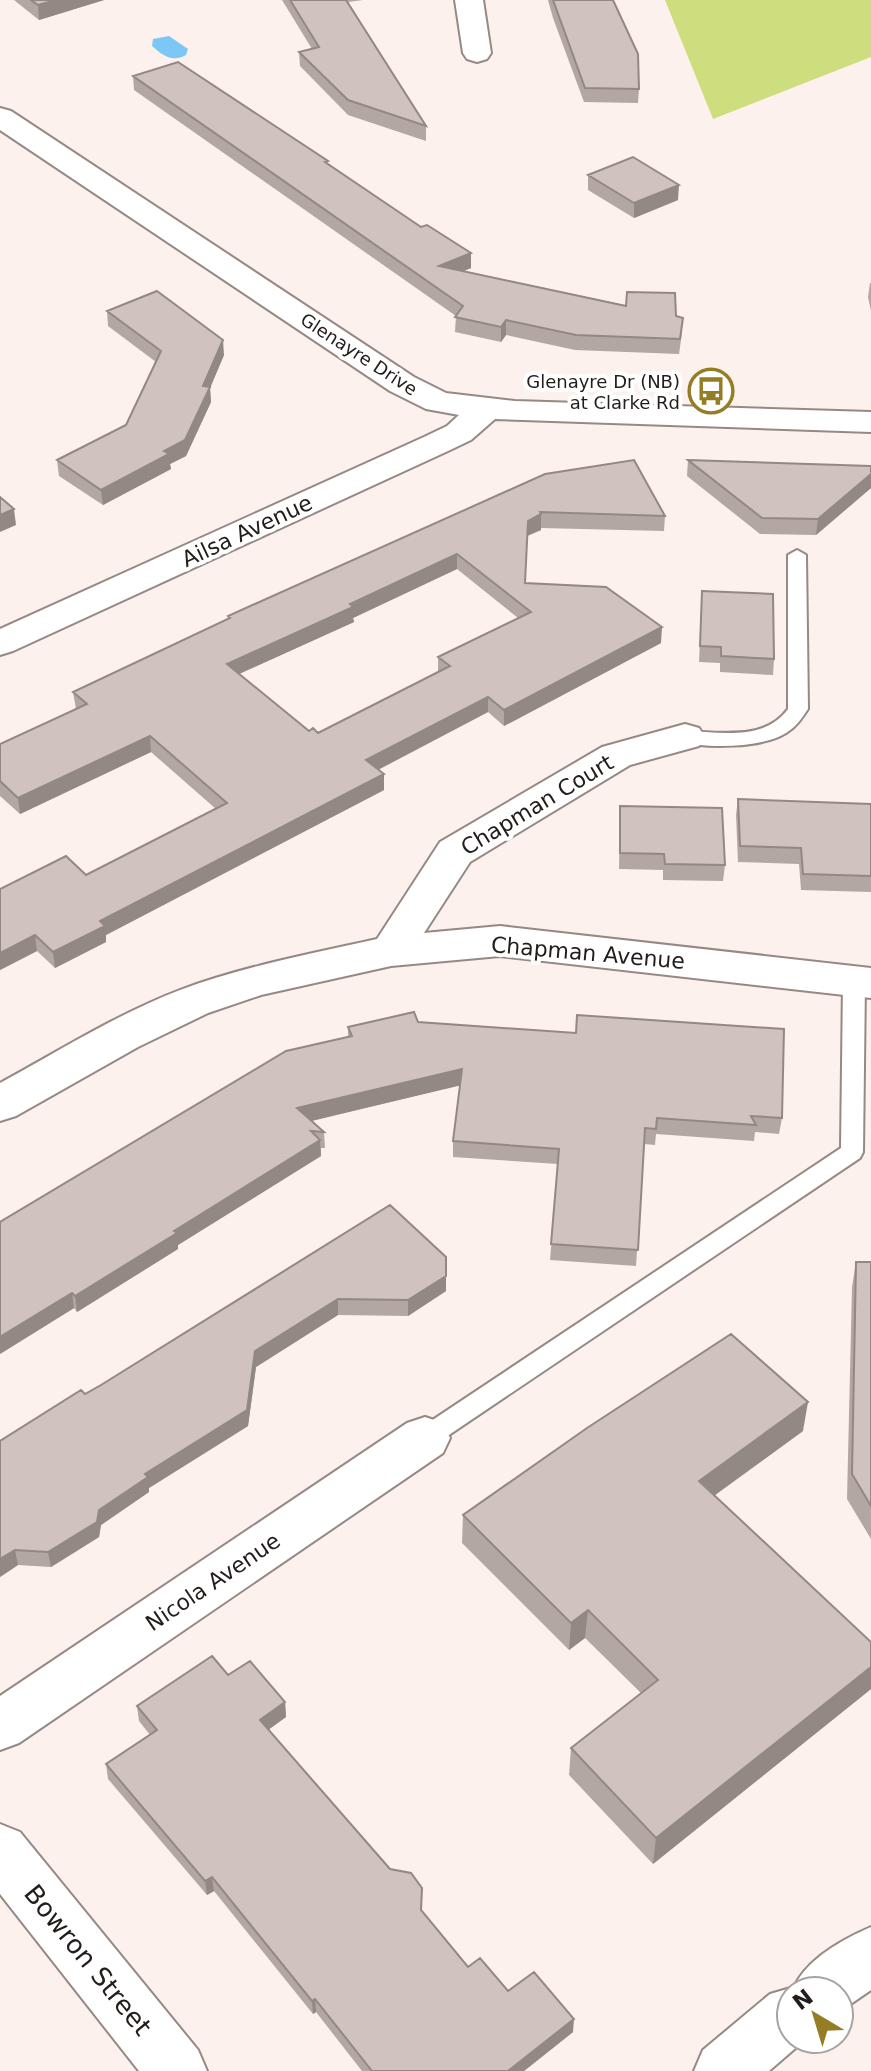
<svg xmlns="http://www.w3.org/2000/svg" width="871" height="2071" font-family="'DejaVu Sans',sans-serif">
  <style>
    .green { fill: #cede7e }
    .water { fill: #7cc7f5 }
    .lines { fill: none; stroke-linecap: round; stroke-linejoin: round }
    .service-casing { stroke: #968984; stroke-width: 4 }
    .minor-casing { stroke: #968984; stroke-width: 4 }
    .tertiary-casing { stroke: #968984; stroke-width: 4 }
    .service { fill: #fff; fill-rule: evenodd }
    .minor { fill: #fff; fill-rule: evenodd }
    .tertiary { fill: #fff; fill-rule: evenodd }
    .wall { fill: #b3a7a2; fill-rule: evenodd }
    .shaded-wall { fill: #928884 }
    .building { fill: #d0c2bc; stroke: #928884; stroke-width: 2; fill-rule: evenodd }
    .labels { text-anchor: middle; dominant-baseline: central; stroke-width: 8; stroke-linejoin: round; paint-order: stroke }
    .far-street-label { font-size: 18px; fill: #221d1b; stroke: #fff }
    .far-poi-label { font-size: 18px; fill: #221d1b; stroke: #fff; text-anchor: end }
    .street-label { font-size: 22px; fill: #221d1b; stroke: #fff }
    .near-street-label { font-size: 26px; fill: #221d1b; stroke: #fff }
  </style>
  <rect width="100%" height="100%" fill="#fdf1ed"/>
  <path class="green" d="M665,0h206v57l-158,62z"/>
  <path class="water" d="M169,36l19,13 -2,6c-14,8 -24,0 -34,-9l1,-7z"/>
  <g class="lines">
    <g class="service-casing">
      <path id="service" d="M797,550l9,5 2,154c-6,9 -12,18 -22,24 -24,15 -80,16 -108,8l-3,-4 10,-6c35,1 80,10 103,-22v-154z
        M854,974l8,3 3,5 -2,170 -3,6 -426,287 -9,3 -9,-3 -4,-7 4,-7 425,-283 2,-166 3,-5z"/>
    </g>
    <g class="minor-casing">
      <path id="minor" d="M455,0h28l8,53 -4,6 -10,3 -10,-3 -4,-6z
        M685,724l14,4 6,9 -6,9 -69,19 -160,97 -46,71 76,-7 371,42v30l-371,-42 -109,10 -130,29 -53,18 -70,34 -122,69 -16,5v-38c59,-32 117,-69 180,-93 64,-24 130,-36 197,-51l63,-97 162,-95z
        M425,1417l18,6 7,15 -7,15 -424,290 -19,7v-54l407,-273z
        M0,1824l20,8 178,218 9,21h-68l-139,-177z
        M871,1927v63l-32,22v-21h-48v48h15l-37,32h-75l9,-21 67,-56 24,-7c13,-28 49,-48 77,-60z"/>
    </g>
    <g class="tertiary-casing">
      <path id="tertiary" d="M0,108l11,3 403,266 32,16 69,8 356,11v20l-376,-13 -24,21 -23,11 -435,200 -13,4v-26l424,-192 23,-11 12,-11 -33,-6 -36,-18 -390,-261z"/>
    </g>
    <use href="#service" class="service"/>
    <use href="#minor" class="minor"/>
    <use href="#tertiary" class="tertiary"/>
  </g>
  <path class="wall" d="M14,0h90l-65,20z
    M282,0h81l-15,2 78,124v15l-78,-26 -48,-49 -1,-14 13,-3z
    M548,0h65l26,89 -1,14 -54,-1 -31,-84z
    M133,76l195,85v4l93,62 50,26v15l-7,3 212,45 6,17 -3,21 -104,-4 -69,-15 -5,7 -46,-10 1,-16 -322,-226z
    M588,175l90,25 -44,18 -46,-28z
    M870,283h1v28l-3,-14z
    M107,311l117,44 -14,33 1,14 -25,54 -16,8 1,5 -68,36 -44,-29 -2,-16 69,-35 30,-63 -48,-36z
    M688,460l183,6v22l-55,47 -56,-1 -73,-58z
    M545,474l120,42 -1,15 -123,-3v2l-14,6 -2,47 136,60 -157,83 -16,-14 -110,58 6,20 -278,145v7l-51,26 -18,-17 -37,19v-81l86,-14 130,-66 -65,-57 -131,62 -20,-18v-52l76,-35 -3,-17 155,-73v-3zM457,569l61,49 -80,39v15l-120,61 -9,-2 -70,-57 115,-52 -1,-4z
    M702,591l72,68 -1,16 -53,-3v-9l-21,-1z
    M738,799l133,5v88l-70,-2 -2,-26 -61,-2 -2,-47z
    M620,806l105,59 -2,16 -60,-1v-10l-44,-1z
    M418,1022l364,96 -3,16 -24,-2 -1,9 -98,-7 -1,11 -11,-1 -8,122 -86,-6 8,-96 -105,-7v-16l7,-56 -148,36 12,11 1,16h-4v8l-143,89v4l-101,63 -3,-4 -74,46 348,-317v-10z
    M390,1205l56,86 -38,25 -70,-1 -82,52 -8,59 -99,62v4l-48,33 -2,12 -48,30 -33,-2 -18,12v-136l101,-56z
    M856,1262h15v277l-24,-40 5,-212z
    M803,1431l-89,64 157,147v47l-218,175 -84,-89 2,-27 70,-55 -56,-55 -16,12 -107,-107 1,-28z
    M228,1675l57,27 1,15 -18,13 200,237 105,65 -49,39h-162l-46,-59 -3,2 -99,-123 -7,4 -99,-116 -2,-15 44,-29 -11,-14 -2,-15z"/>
  <path class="shaded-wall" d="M56,0h48l-65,20 -1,-15z
    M679,185l-1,15 -44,18v-15z
    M471,253v15l-32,13v-15z
    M506,320v15l-5,7v-15z
    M223,340l1,15 -14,33 1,14 -25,54 -16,8 1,5 -68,36 -2,-15 63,-39 39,-65z
    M871,474v14l-55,47 2,-16z
    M14,509l2,16 -16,7v-17z
    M541,514v16l-14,6 1,-15z
    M457,554v15l-104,49 1,4 -126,57 -1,-15z
    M662,627l-1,16 -157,83v-16z
    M488,697v15l-122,64v-16z
    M150,736l1,16 -131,62 -2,-16z
    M384,774v16l-278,145v7l-51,26 -2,-16 47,-31z
    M35,935l2,16 -37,19v-17z
    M462,1069v16l-164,39 -1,-16z
    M320,1140l1,16 -143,89v4l-101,63 -2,-16 99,-65z
    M446,1276v15l-38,25v-16z
    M72,1293l2,15 -74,46v-17z
    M338,1299v16l-82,52 -8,59 -99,62v4l-48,33 -2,12 -48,30 -3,-15 51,-42 46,-36 110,-123z
    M808,1402l-5,29 -107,78 3,-28z
    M15,1550l3,15 -18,12v-18z
    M588,1610l-3,28 -16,12 2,-27z
    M871,1667v22l-218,175 3,-26z
    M285,1702l1,15 -25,18 -1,-15z
    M212,1877l2,14 -7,4 -2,-14z
    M315,1999l1,13 -3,2 -1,-13z
    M574,2019l-1,13 -49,39h-16z"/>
  <path class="building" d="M31,0h25l-18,5z
    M290,0h56l80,126 -78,-26 -49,-48 20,-5z
    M553,0h60l25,54 1,35 -54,-1z
    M178,62l150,99 -3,1 96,65 6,-2 44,28 -32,13 187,40 1,-14 48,1 1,23 7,2 -3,21 -104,-4 -70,-15 -5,7 -46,-10 8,-11 -330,-230z
    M633,157l46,28 -45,18 -46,-28z
    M157,291l66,49 -20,46 7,1 -25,53 -21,11 5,3 -68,36 -44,-30 69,-35 35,-74 -54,-40z
    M634,460l31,56 -125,-4 1,2 -13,7 -3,62 81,4 56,40 -158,83 -16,-13 -122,63 18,14 -284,147 5,5 -52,26 -18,-17 -35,18v-64l66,-33 20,19 141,-72 -77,-67 -132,62 -18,-17v-37l87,-40 -14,-12 157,-74 -2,-2 317,-142zM457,554l74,58 -93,45 12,9 -132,67 -5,-5 -4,3 -82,-67 126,-57 -3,-3z
    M688,460l183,6v8l-53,45 -56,-1z
    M0,497l14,12 -14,6z
    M702,591l71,3 1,65 -53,-3v-9l-21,-1z
    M738,799l133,5v72l-68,-2 -2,-26 -61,-2z
    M620,806l102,2 3,57 -60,-1 -1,-10 -44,-1z
    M414,1012l4,10 158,11 1,-18 207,14 -2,89 -31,-2 5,9 -99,-7 -1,11 -11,-1 -7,122 -87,-6 8,-95 -106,-8 9,-72 -165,39 27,24 -13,-1 9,9 -146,91 3,2 -102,63 -3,-3 -72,44v-115l286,-171 66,-15 -4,-9z
    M390,1205l56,52v19l-38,24 -70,-1 -83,52 -8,59 -102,64 3,3 -49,33 -2,12 -49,30 -33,-2 -15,9v-118l81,-51 4,4 16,-9z
    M856,1262h15v244l-19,-32z
    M731,1334l77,68 -109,79 172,161v25l-215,171 -85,-90 87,-68 -70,-70 -17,13 -108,-108 124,-87z
    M212,1656l16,19 22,-14 35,41 -25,18 130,149 21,4 11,15 -1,22 47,57 12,-9 28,33 26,-19 40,47 -66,52h-136l-57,-72 -3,2 -100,-124 -7,4 -99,-117 51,-34 -20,-24z"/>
  <defs>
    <g id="bus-ring" transform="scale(2.3)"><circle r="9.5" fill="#fff" stroke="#947d24" stroke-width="1.5"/><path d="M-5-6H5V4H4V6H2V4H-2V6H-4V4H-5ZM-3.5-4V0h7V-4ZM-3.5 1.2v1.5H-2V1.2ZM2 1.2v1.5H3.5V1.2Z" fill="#947d24"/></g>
  </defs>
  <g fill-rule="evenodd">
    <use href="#bus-ring" x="711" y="391"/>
  </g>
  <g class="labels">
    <g class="far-street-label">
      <text transform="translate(359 354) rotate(33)">Glenayre Drive</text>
    </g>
    <g class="far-poi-label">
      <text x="680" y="381">Glenayre Dr (NB)<tspan x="680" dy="21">at Clarke Rd</tspan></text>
    </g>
    <g class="street-label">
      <text transform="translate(247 531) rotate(-25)">Ailsa Avenue</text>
      <text transform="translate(537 805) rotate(-31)">Chapman Court</text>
      <text transform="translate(588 953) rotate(5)">Chapman Avenue</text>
      <text transform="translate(213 1582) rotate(-34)">Nicola Avenue</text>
    </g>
    <g class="near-street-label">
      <text transform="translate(88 1960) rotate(51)">Bowron Street</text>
    </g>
  </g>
  <g transform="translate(815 2015) rotate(322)"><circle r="38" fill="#ffffff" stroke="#a7a5a4" stroke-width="2"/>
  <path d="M0-6L14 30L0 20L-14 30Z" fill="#947d24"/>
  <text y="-12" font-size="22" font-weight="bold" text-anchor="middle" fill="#221d1b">N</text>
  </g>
</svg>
